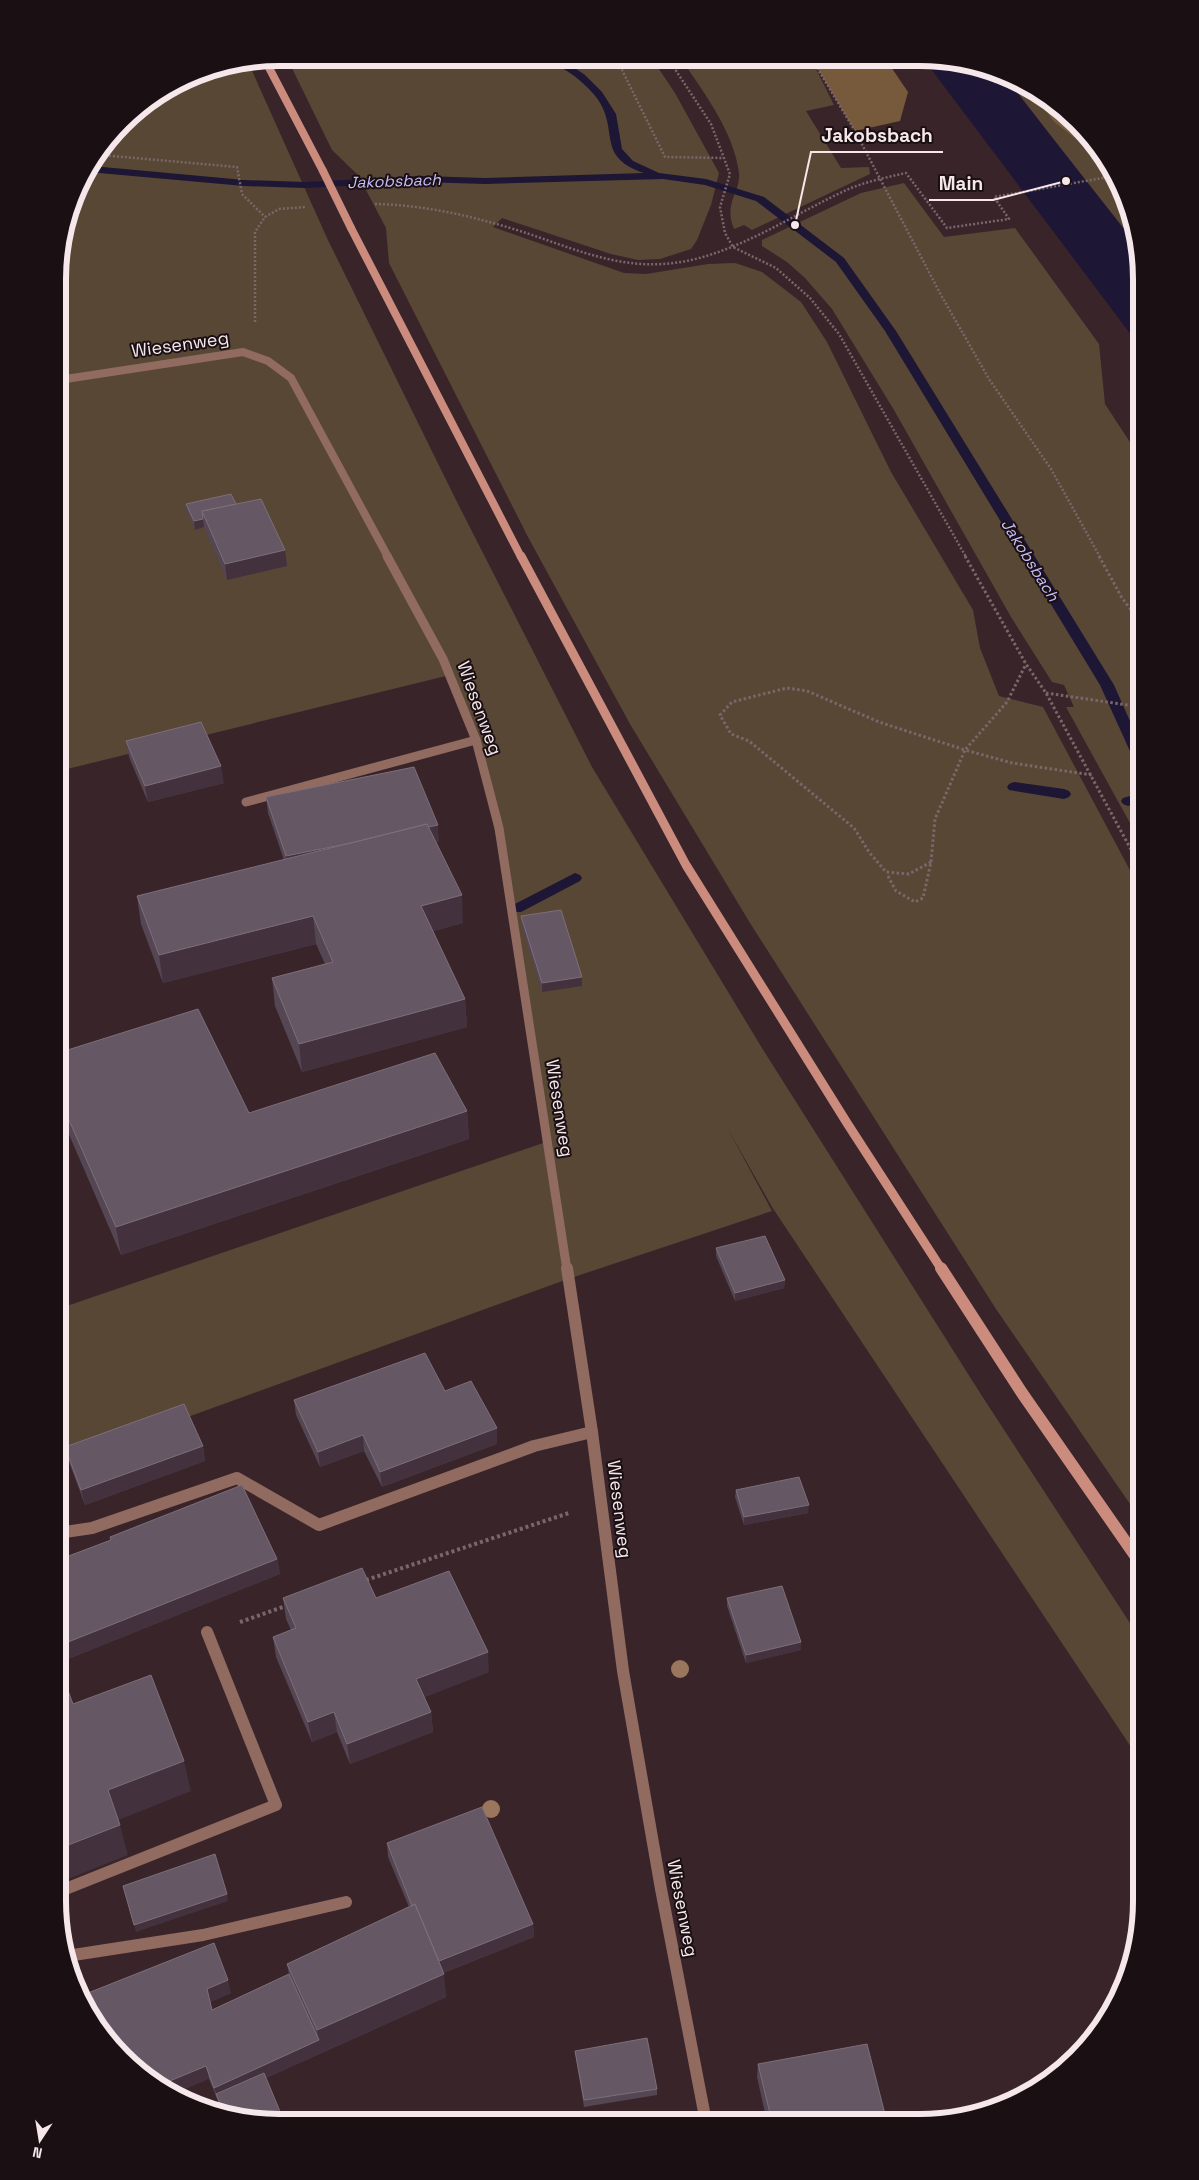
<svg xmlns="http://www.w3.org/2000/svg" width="1199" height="2180" font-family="'Space Grotesk',sans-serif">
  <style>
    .green { fill: #584734 }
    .forest { fill: #765a3b }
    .water { fill: #1d1635 }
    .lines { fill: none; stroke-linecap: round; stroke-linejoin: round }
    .stream { fill: #1d1635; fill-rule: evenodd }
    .path-far2 { stroke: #7a676c; stroke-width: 2.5; stroke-dasharray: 2 2; stroke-linecap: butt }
    .path-far1 { stroke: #7a676c; stroke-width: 3; stroke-dasharray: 2.5 2.5; stroke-linecap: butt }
    .path { stroke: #7a676c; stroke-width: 4; stroke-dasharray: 3 3; stroke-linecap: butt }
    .lane-far1 { stroke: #916a60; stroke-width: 9 }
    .lane { stroke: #916a60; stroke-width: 12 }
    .street-far2 { stroke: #916a60; stroke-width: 8 }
    .street-far1 { stroke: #916a60; stroke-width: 9 }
    .street { stroke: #916a60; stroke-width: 12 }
    .secondary-far2 { stroke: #cb8c7e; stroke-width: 8 }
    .secondary-far1 { stroke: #cb8c7e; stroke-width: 9 }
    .secondary { stroke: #cb8c7e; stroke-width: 12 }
    .secondary-bridge { stroke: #cb8c7e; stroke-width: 8 }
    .tree { fill: #9a765d }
    .wall { fill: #554654 }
    .shaded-wall { fill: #43313d }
    .building { fill: #665765; stroke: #7d6e7a }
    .labels { text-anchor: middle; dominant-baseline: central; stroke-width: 4; stroke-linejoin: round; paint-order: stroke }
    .far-water-label { font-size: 16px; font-style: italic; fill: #c6bdfc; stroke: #1a1013 }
    .street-label { font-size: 18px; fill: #f6e7eb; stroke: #1a1013 }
    .rim { fill: none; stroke: #f6e7eb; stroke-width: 6 }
    .leader { fill: none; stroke: #f6e7eb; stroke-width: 2 }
    .callout-dot { fill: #f6e7eb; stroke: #1a1013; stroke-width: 2 }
    .callout-label { font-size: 19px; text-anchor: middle; font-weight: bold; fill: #f6e7eb; stroke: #1a1013; stroke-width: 4; stroke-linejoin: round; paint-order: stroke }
  </style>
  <rect width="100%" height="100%" fill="#39242a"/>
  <path class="green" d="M287,58l366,2 22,33 44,80 -8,32 -14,35 -6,9 -31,10 -22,1 -27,-6 -109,-36 -9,9 131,46 22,1 62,-10 27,-1 27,9 39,30 26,40 64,130 82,138 7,38 19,48 44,11 98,184v629l-145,-211 -246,-386 -120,-199 -102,-187 -139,-274 -3,-35 -28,-53 -26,-25z
    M682,60l130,1 22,44 -28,6 35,57 28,-1 1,7 -118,56 -8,-5 -10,4c-11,-27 7,-36 5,-56 -5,-41 -35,-80 -57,-113z
    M249,64l78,174 130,264 135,265 170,281 220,348 159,244v122l-369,-555 -44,-78 44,82 -204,68 -510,185v-155l488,-167 -33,-224 -37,-178 -26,-65 -391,96v-520l22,-70 52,-68 62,-39z
    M1005,76l12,4 13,9 24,33 55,43 21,43 5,35 -37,-45z
    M904,183l40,54 71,-9 84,116 6,60 36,55v384l-75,-136h8l-10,-22 -12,-3 -41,-65 -117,-207 -62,-101 -27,-31 -18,-16 -25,-16v-6l99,-47z"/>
  <path class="forest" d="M813,61h74l21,31 -8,29 -45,10z
    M1030,89c30,20 62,43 79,76l-55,-43z"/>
  <path class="water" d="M925,61l37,1 42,14 131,167 6,37v68z"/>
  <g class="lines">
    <path class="stream" d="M547,59h14l5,3 19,13 17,17 14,22 6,35 11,12 26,12 47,6 58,18 80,61 52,73 218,354 27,61v18l-5,-1 -2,-3 -34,-75 -215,-354 -49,-69 -80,-61 -51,-16 -42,-6 -178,5 -64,-2 -116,6 -61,-2 -156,-14 4,-6 152,14 61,2 116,-6 64,2 159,-5c-50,-17 -23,-43 -48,-76 -8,-10 -18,-19 -29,-26 -6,-4 -15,-7 -20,-12z
      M1014,782l50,7 5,2 2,3 -2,3 -5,2 -55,-9 -2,-3 2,-3z
      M1141,793v9l-13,4 -5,-2 -2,-3 2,-3z
      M575,873l5,2 2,3 -2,3 -59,31h-10l-2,-3 2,-3z"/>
    <path class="path-far2" d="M604,60l18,10 43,87 59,1
      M669,60l42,64 19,50 -10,33 5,26 8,14 43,21 34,30 29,36 127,223
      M813,61l42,70 86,164 48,84 62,90 49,88
      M101,155l136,12 5,27 23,23
      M375,204c50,1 97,12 145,27 47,15 91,36 142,33 66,-3 130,-50 189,-76 18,-7 37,-11 55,-15l41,55 62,-9 -15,-22 120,-21
      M255,322v-90l10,-15 14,-8 27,-2"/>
    <path class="path-far1" d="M965,556l61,108 20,29 95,175
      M1099,556l23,42 19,25
      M1046,693l95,14
      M931,862l-22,12 -23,-2 -17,-20 -15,-24 -105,-87 -18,-7 -11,-19 12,-13 55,-14 20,3 72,31 86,28 42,-48 19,-38
      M888,876l8,15 19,11 8,-4 8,-36 4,-43 30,-69 47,13 80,12"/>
    <path class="path" d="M366,1580l203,-67
      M240,1622l46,-16"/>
    <path class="lane-far1" d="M246,802l230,-62"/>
    <path class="lane" d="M58,1533l34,-5 145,-50 82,47 215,-79 58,-14
      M58,1892l218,-87 -69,-173
      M67,1956l136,-21 143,-33"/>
    <path class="street-far2" d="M59,380l184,-28 25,9 23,17 97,179"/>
    <path class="street-far1" d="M387,556l56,103 33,81 23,88 68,442"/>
    <path class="street" d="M567,1268l25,164 31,239 38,218 45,233"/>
    <path class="secondary-far2" d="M265,60l58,111
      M351,228l170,329"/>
    <path class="secondary-far1" d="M521,556l165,309 161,258 95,147"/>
    <path class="secondary" d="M941,1268l81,125 119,171"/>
    <path class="secondary-bridge" d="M323,171l28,57"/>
  </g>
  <g class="tree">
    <circle cx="680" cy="1669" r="9"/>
    <circle cx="491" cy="1809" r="9"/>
  </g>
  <path class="wall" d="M186,504h50l49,46 2,16 -60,14 -23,-53 -9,3 -8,-18z
    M126,741l98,42 -76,19 -19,-45z
    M266,797l173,44 -3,1 27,81 -30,8 32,68 2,28 -165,45 -27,-66 -3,-28 53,-14 -9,-20 -153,39 -22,-59 -4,-28 147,-36 -16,-47z
    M521,916l61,61v9l-40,6 -21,-68z
    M58,1053l191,60 218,-2 2,28 -348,116 -63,-146z
    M716,1248l69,32 -1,8 -49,13 -19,-45z
    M445,1391l52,37v16l-115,43 -18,-36 -44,16 -24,-52 -2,-15z
    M203,1446l2,15 -120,44 -16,-43 -4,-15z
    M736,1490l72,23 -64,12 -9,-28z
    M110,1537l167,22 3,15 -222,89v-79l3,-1 -3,-9v-14l53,-20z
    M283,1598h93l113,74 -65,25 7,15 2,20 -83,32 -13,-32 -25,10 -36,-85 -3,-20 18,-7 -5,-11z
    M727,1598l74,44v8l-55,13 -19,-57z
    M387,1843l146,81 1,13 -91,36 3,24 -180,81 -16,43 -27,-8 -14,-34 -121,-86h143l-21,9 2,8 77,-36 -2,-10 122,-57 -21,-50z
    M575,2051l82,38v6l-73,12 -8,-49z
    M758,2064l129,58h-120l-10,-45z"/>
  <path class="shaded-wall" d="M203,519l1,8 -9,3 -1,-9z
    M285,550l2,16 -60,14 -2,-16z
    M221,766l3,17 -76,19 -3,-16z
    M438,825l1,16 -151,31 -2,-16z
    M462,895l1,28 -40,11 -2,-28z
    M313,916l3,28 -153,39 -4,-28z
    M582,977v9l-40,6v-9z
    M465,999l2,28 -165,45 -3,-28z
    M467,1111l2,28 -348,116 -5,-28z
    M785,1280l-1,8 -49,13v-8z
    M497,1428v16l-115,43 -2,-15z
    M363,1435l1,16 -44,16 -2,-15z
    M203,1446l2,15 -120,44 -4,-15z
    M809,1505l-1,8 -64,12v-8z
    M277,1559l3,15 -222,89v-17z
    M801,1642v8l-55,13v-8z
    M488,1652l1,20 -71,28 -2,-21z
    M334,1712l3,20 -25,10 -4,-20z
    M431,1712l2,20 -83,32 -3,-20z
    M184,1761l7,30 -75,30 -8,-31z
    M120,1825l8,30 -70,28v-34z
    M227,1894l1,7 -92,31 -2,-7z
    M533,1924l1,13 -97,38 -1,-13z
    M444,1974l2,23 -125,56 -102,47 -5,-12 105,-48 -2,-10z
    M228,1980l3,13 -21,9 -3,-13z
    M206,2066l3,13 -35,15 -14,-9z"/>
  <path class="building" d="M231,494l5,10 -34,7 1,8 -9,2 -8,-17z
    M261,499l24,51 -60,14 -23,-53z
    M201,722l20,44 -76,20 -19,-45z
    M414,767l24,58 -9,2 -2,-3 -76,19 -65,13 -20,-59z
    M427,824l35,71 -41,11 44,93 -166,45 -27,-66 61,-16 -20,-46 -154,39 -22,-59z
    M561,910l21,67 -40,6 -21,-67z
    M198,1009l51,104 186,-60 32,58 -351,116 -58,-132v-42z
    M765,1236l20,44 -50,13 -19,-45z
    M425,1353l20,38 26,-10 26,47 -117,44 -17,-37 -45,17 -24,-52z
    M184,1404l19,42 -122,44 -16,-43z
    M799,1477l10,28 -65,12 -8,-27z
    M242,1485l35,74 -219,87v-62l4,-2 -4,-11v-11l53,-20 -1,-3z
    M362,1568l14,30 73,-27 39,81 -72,27 15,33 -84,32 -13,-32 -26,10 -35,-85 23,-9 -13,-30z
    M782,1586l19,56 -55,13 -19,-57z
    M61,1672l12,32 78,-29 33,86 -76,29 12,35 -62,24v-176z
    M482,1807l51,117 -94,37 -24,-57 -3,2 -25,-63z
    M215,1854l12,40 -93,31 -11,-39z
    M415,1904l29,70 -127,56 -30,-66z
    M214,1943l14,37 -21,9 5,21 77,-36 30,66 -105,48 -8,-22 -46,19 -16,-9 -43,-46 -13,-37z
    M647,2038l10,51 -73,11 -9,-49z
    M867,2044l20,78h-115l-14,-58z
    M264,2073l20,48h-33l-1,-2 -3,1 -23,-6 -8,-20z"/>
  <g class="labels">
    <g class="far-water-label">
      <text transform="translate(394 181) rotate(-2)">Jakobsbach</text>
      <text transform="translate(1030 560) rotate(58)">Jakobsbach</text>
    </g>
    <g class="street-label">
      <text transform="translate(180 344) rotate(-8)">Wiesenweg</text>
      <text transform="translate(480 708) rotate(70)">Wiesenweg</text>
      <text transform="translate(560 1108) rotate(81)">Wiesenweg</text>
      <text transform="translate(620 1509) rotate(83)">Wiesenweg</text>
      <text transform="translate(683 1908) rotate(79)">Wiesenweg</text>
    </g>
  </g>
  <path d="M0 0H1199V2180H0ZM279 66H920A213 213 0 0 1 1133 279V1901A213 213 0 0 1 920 2114H279A213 213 0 0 1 66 1901V279A213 213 0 0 1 279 66Z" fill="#1a1013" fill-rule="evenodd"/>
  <path class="rim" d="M279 66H920A213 213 0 0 1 1133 279V1901A213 213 0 0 1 920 2114H279A213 213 0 0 1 66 1901V279A213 213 0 0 1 279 66Z"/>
  <path class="leader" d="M795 225L811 152H943M1066 181L993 200H929"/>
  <g class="callout-dot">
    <circle cx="795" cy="225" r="5"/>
    <circle cx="1066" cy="181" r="5"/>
  </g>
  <g class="callout-label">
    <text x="877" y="142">Jakobsbach</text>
    <text x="961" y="190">Main</text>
  </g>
  <g transform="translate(40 2140) rotate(192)" stroke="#1a1013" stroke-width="4" paint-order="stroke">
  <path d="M0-4L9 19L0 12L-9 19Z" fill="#f6e7eb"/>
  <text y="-8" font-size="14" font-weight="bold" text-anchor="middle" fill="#f6e7eb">N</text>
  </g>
</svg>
